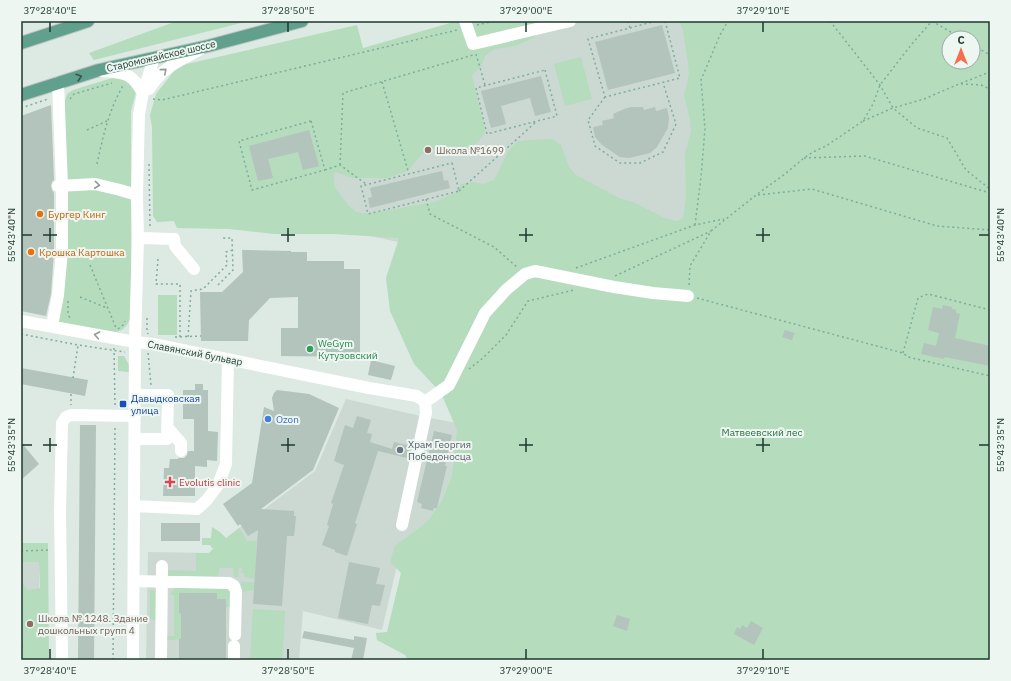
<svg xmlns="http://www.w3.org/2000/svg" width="1011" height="681" font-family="'IBM Plex Sans',sans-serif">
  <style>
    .built { fill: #cbd9d2 }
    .green { fill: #b4dcbd; fill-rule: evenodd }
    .building { fill: #b2c4bc }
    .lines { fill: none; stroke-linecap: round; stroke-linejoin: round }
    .major-casing { stroke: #bcc4c1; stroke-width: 14 }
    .path { stroke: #7cae9b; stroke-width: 1.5; stroke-dasharray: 2 3; stroke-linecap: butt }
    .minor { stroke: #fff; stroke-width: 12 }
    .major { stroke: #60a08c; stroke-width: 12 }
    .oneway { stroke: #8e9c98 }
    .oneway2 { stroke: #32584c }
    .ticks { fill: none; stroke: #1e3930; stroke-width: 1.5 }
    .education-dot { fill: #8d6e63; stroke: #edf6f1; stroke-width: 1.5 }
    .food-dot { fill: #e8710a; stroke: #edf6f1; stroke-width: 1.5 }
    .leisure-dot { fill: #2e9e5b; stroke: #edf6f1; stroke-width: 1.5 }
    .transit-dot { fill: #1a4fb4; stroke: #edf6f1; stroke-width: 1.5 }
    .shop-dot { fill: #3f7fe0; stroke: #edf6f1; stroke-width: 1.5 }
    .worship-dot { fill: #6b7280; stroke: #edf6f1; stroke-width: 1.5 }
    .health-dot { fill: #e0444e; stroke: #edf6f1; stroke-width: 1.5 }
    .labels { text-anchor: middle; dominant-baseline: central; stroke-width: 4; stroke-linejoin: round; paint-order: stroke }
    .street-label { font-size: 10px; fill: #1e3930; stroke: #edf6f1 }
    .education-label { font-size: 10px; fill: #785e54; stroke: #edf6f1; text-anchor: start }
    .food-label { font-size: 10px; fill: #c56008; stroke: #edf6f1; text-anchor: start }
    .leisure-label { font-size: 10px; fill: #27864d; stroke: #edf6f1; text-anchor: start }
    .transit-label { font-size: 10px; fill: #164399; stroke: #edf6f1; text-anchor: start }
    .shop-label { font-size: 10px; fill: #366cbe; stroke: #edf6f1; text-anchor: start }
    .park-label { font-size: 10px; fill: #28703f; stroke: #edf6f1 }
    .worship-label { font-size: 10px; fill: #5b616d; stroke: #edf6f1; text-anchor: start }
    .health-label { font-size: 10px; fill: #be3a42; stroke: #edf6f1; text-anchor: start }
    .neatline { fill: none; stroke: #1e3930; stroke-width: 1.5 }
    .ticks-label { font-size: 10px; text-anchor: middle; fill: #1e3930 }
  </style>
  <rect width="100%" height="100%" fill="#dde9e3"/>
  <path class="built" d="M517,21h202l-28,198 -241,34 -207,-44z
    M346,399l79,18 43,8 -22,96 -45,27 -19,82 -79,-19 -4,49h-153l2,-108 61,1 30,-25 76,-57z
    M21,562h18l1,98h-19z"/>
  <path class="green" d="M177,21h72l-155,39 -5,-7z
    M457,21h84v6l-6,10 -20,9 -21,3 -9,7 -4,11 -9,8 13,55 -2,6 -7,8 -11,3 -23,-1 -20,8 -14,17 -21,7h-34l-18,-6 -1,4 1,11 13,18 8,7 12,2 66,-12 21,-9 6,-9 11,-2 11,2 11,-4 15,-30 8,-8 11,-2 24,-1 9,6 8,22 7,8 45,24 12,3 32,16 10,3 8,-2 3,-21 -1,-45 6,-21 -1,-12 -6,-25 5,-21 -1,-11 -5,-33 -4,-9h311v639h-582l-3,-5 -28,-15 -1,-7 11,-1 14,-59 -11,-11 5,-16 32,-24 15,-21 10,-25 5,-46 -16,-37 -27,-29 -24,-53 -4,-33 13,-40 -65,-4h-59l-46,-5 -52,-1 -3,-7 -17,1 -4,-6 -1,-89 -2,-12 6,-21 22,-28 179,-41 6,23zM949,38h24v24h-24z
    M581,57l11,42 -27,7 -11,-42z
    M122,75l6,3 8,14 -5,19v205c-2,7 -7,15 -15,16l-57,-10 -1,-1 7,-67v-153l2,-7 6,-4z
    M158,295h19v40h-19z
    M118,356h6l5,9v7l-11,-1z
    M212,527l8,5 6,6 13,-10 8,13h10l-2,38 -11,-2v-4h-3l1,-5 -3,-1 -1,10h-4l-1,-9h-14l-1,9h-54l1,-7 31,1v-18h13l4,-4 -3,-4h-8v-7h9z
    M21,543h27l1,117h-28v-78l7,8 12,-2 -1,-26h-18z
    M241,582h14l-1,8 -13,2z
    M177,587l53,2 3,18h-7v-8h-9l-1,-6h-37v20h2v26l-20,2v-5h13v-41h-4l3,-5z
    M150,590l8,1 -1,29 -7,-1z
    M253,609l32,2 -3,49h-32z"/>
  <path class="building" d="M662,25l13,48 -67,17 -13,-48z
    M541,76l10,36 -16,4 -5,-18 -29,8 5,18 -15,4 -10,-37z
    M51,105l3,75 -2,2 -1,4 1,4 2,3v58l-3,43 -5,22 -25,-5v-195z
    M631,107h12l1,3 11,-3 1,4 11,-3 2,10 -1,10 -11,19 -7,6 -21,5 -9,-1 -18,-12 -7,-8 -2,-10 10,-2 -1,-4 12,-3 -1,-4 11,-5z
    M309,130l10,36 -16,4 -5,-18 -30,7 5,19 -15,3 -9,-35z
    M442,171l2,10 4,-1 2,8 -80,20 -2,-10 4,-1 -2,-9z
    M242,250l49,1v1h16v9h37v8h16v88l-79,-1v-28h17v-31l-28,1 -21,22 -1,21h-47l-1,-49h22l21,-20z
    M943,305l9,2v2l4,1v3l4,1 -5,24 35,8v20l-45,-9 -1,2 -23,-5 3,-11 12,3 3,-13 -11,-3 5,-23 9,2z
    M785,330l10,3 -3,7 -10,-3z
    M371,360l24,6 -4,14 -23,-5z
    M21,368l67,12 -3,16 -64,-12z
    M195,384h8v6h5v41l10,1 -1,29 -10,-1v7l-12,-1v30h-32l1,-28h5l1,-9h8v-1h6l3,-3 1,-4h6v-32h-11v-29h12z
    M277,390l32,4 30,14 -26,62 -52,39 33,2v5h2l-2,20h-7l-5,70 -29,-2 5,-74 -10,6 -8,-12 -2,2 -15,-22 29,-21 12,-76 10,4 -2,-13 2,-5z
    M357,416l14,4 -4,13 5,1 -2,8 22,7 2,-7 16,4 -3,12 -29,-7 -23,72 2,1 -10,32 -12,-4v-2l-13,-5 7,-19 -2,-1 6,-21 -2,-1 13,-38 -10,-4 11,-36 8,3z
    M80,425h16l-2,235h-16z
    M434,431l18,4 -7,31h2l-10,42h-3l-1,3 -12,-3 1,-4 -5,-2z
    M21,442l18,22 -18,16z
    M161,523h39v18h-39z
    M349,562l31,6 -4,16 9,1 -5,21 -8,-1 -4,19 -30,-6z
    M179,593h38v6h9v61h-45v-1h-2v-20h2v-26h-2z
    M617,615l13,4 -3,12 -14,-5z
    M751,621l12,7 -9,17 -20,-11 3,-7 3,2 2,-4 5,3z
    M304,631l50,9v-4l13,2 -4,22h-12l3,-12 -52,-10z"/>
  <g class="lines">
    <g class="major-casing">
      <path id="major" d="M21,43l67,-22
        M21,95l78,-25 109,-24 94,-25"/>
    </g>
    <path class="path" d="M628,21l2,7
      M656,21l-68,18 17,58 75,-19 -15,-57
      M830,21l50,64 13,23 24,20 30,10 19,32 24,19
      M932,21l29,17
      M477,25l17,-4
      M973,45l17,10
      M476,54l9,31
      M545,70l12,46 -70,18 -11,-46z
      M382,82l27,92
      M961,84l20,1 9,4
      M605,97l-17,23 7,26 25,17h20l23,-11 13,-28 -13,-41
      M70,99l4,-5 38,-11
      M153,99l9,1 295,-70
      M21,108l27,-9
      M311,121l14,49 -73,20 -13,-49z
      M863,121l30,-13 31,-9 35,-15 31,-12
      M87,130l20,-9
      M804,158l61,-2 125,37
      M452,163l7,28 -91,23 -7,-28z
      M97,164c6,-28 12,-55 27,-80
      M149,164l1,64
      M340,165l3,-72 130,-38
      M325,170l15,-5 26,19
      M459,191l77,-69
      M758,195l54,-6 125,37 53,4
      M426,199l4,15 64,33 24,21
      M695,225l6,-48 4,-48 -4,-49 19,-45 8,-14
      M158,259l-2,25h24v53
      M90,265l26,63
      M576,268l119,-43 29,-6
      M615,276l96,-45
      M218,285l15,-15 -1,-32h-10
      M689,285l1,-19 21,-35 45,-36 29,-21 19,-16 9,-6 13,-6 37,-25 10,-17 7,-19 31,-40 21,-24
      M80,297l27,11
      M697,298l206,55 5,4 82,19
      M68,301v13l3,6
      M147,318v13l1,3
      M118,329l5,-4 2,-4
      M21,334l57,11 47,7
      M175,337l26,-1
      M188,337l3,-46 12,-2 24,-24 -1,-13 7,-2
      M114,348l1,58
      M148,353l3,32
      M903,353l15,-55 10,-4 62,16
      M469,369l14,-11 23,-23 22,-34 46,-11
      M73,378l5,-33
      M71,394v11
      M21,551l30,-1
      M21,647l3,-2
      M113,660l2,-234"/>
    <path class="minor" d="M465,21l8,23 97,-23
      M102,71c23,2 29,1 41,22
      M149,89c14,-22 28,-27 50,-39
      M58,186l37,-2 25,6 17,5
      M138,238l36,1 1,7 19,23
      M21,321l114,21 18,2 216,44 48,8 8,6 1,11 -24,112
      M52,326l6,-31 4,-44v-65l-4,-103
      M425,402l24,-17 36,-72 21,-23 19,-16 10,-3 79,16 39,6 35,3
      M167,427l14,16v8
      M135,439h32l1,-44h-33
      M134,506l63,3 9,-8 12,-16 8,-21 2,-105
      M134,581l95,2 5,3 2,5 -1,44
      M62,660l-2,-149 2,-88 4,-6 5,-2 64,1
      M133,660l2,-318 3,-104 -1,-43 2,-81 4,-21 11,-35
      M161,660l1,-94
      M234,660v-14"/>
    <use href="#major" class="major"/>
  </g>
  <defs><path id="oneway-chevron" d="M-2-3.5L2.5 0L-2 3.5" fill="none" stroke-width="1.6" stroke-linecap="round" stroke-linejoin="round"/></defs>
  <g class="oneway">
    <use href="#oneway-chevron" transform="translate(164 71) rotate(-41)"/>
    <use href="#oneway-chevron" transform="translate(97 185) rotate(6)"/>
    <use href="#oneway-chevron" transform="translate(97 335) rotate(-169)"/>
  </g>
  <use class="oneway2" href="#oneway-chevron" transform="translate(79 77) rotate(-17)"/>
  <path class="ticks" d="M50,22v10M288,22v10M526,22v10M763,22v10M50,228v14M288,228v14M526,228v14M763,228v14M22,235h10M43,235h14M281,235h14M519,235h14M756,235h14M979,235h10M50,438v14M288,438v14M526,438v14M763,438v14M22,445h10M43,445h14M281,445h14M519,445h14M756,445h14M979,445h10M50,649v10M288,649v10M526,649v10M763,649v10"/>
  <g class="education-dot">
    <circle cx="428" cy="150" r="4"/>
    <circle cx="30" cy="624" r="4"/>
  </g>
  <g class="food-dot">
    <circle cx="40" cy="214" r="4"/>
    <circle cx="31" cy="252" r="4"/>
  </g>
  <circle class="leisure-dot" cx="310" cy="349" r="4"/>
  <rect class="transit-dot" x="119" y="400" width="8" height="8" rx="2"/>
  <circle class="shop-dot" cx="268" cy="419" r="4"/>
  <circle class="worship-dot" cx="400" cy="450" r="4"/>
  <path class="health-dot" d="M168 476h4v4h4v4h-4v4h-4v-4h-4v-4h4z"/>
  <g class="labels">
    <g class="street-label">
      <text transform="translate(161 56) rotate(-13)">Староможайское шоссе</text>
      <text transform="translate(195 353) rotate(11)">Славянский бульвар</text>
    </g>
    <g class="education-label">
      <text x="436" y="150">Школа №1699</text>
      <text x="38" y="618">Школа № 1248. Здание<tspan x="38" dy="12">дошкольных групп 4</tspan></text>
    </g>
    <g class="food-label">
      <text x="48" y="214">Бургер Кинг</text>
      <text x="39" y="252">Крошка Картошка</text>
    </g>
    <g class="leisure-label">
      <text x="318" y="343">WeGym<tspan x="318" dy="12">Кутузовский</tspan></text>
    </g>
    <g class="transit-label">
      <text x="131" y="398">Давыдковская<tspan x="131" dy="12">улица</tspan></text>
    </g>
    <g class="shop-label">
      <text x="276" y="419">Ozon</text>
    </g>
    <g class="park-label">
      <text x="762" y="432">Матвеевский лес</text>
    </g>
    <g class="worship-label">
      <text x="408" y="444">Храм Георгия<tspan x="408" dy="12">Победоносца</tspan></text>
    </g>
    <g class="health-label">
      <text x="179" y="482">Evolutis clinic</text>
    </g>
  </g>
  <rect width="1011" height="681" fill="none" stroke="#edf6f1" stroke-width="44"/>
  <g transform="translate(961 50)"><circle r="19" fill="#edf6f1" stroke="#9aaaa4"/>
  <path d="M0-3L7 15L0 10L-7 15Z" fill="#f66d4e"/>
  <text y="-6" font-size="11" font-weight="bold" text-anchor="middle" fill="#1e3930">С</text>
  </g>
  <rect x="22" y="22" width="967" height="637" class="neatline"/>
  <g class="ticks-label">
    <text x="50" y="14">37°28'40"E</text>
    <text x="288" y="14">37°28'50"E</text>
    <text x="526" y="14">37°29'00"E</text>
    <text x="763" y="14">37°29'10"E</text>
    <text transform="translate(11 235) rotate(-90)" y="4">55°43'40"N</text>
    <text transform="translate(1000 235) rotate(-90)" y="4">55°43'40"N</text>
    <text transform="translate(11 445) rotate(-90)" y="4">55°43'35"N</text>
    <text transform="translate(1000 445) rotate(-90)" y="4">55°43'35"N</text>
    <text x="50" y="674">37°28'40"E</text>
    <text x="288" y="674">37°28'50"E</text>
    <text x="526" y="674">37°29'00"E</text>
    <text x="763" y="674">37°29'10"E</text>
  </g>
</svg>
